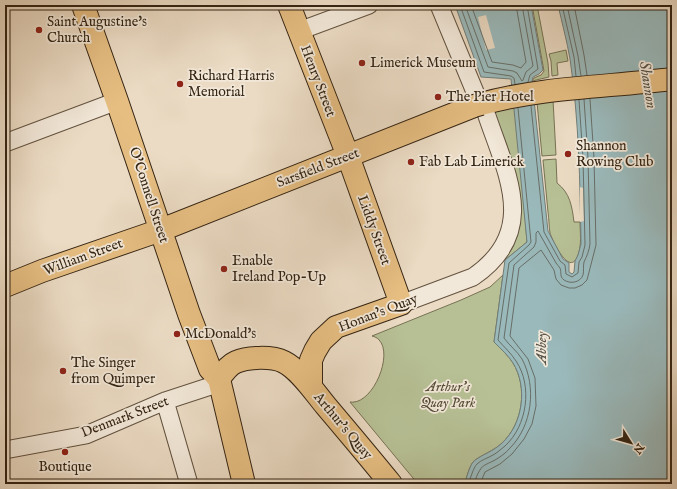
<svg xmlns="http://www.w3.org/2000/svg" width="677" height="489" font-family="'IM FELL English',serif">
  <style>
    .green { fill: #b7c095; stroke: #767254 }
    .water { fill: #9ab9bb; stroke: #717d78 }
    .pier { fill: #ebdbc4 }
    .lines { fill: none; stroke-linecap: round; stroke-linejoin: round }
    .shore { stroke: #676e67; stroke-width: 1 }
    .minor-casing { stroke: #62523f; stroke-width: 19 }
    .major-casing { stroke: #342413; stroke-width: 24 }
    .minor { stroke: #f2e8d9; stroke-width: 17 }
    .major { stroke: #e6be82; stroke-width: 22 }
    .major-bridge-casing { stroke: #342413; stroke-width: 24; stroke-linecap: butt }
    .major-bridge { stroke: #e6be82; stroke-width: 22 }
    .poi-dot { fill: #8f2418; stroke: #f2e8d9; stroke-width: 1.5 }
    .labels { text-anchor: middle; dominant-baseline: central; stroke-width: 3.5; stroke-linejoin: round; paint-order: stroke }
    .poi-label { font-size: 14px; fill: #342413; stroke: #f2e8d9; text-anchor: start }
    .street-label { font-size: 14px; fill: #342413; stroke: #f2e8d9 }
    .park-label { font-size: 14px; font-style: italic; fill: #554b34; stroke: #f2e8d9 }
    .water-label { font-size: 15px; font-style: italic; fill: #535145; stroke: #f2e8d9 }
  </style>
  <rect width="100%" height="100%" fill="#ebdbc4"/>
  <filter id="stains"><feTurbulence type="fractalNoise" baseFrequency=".005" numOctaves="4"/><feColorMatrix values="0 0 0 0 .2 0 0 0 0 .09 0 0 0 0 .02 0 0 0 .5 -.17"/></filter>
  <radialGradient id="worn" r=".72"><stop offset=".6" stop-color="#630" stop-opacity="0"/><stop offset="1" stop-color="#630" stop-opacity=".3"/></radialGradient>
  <path class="green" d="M532,5h5l11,58 1,14 -17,4 2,-3 7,-3 3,-4z
    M566,50l2,11 -11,2 1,12 -6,1 -1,-15 -2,-7z
    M553,100l3,55 -14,1 -5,-54z
    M514,106l7,58 6,78 -22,18 2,-8 4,-8 -21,-131z
    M556,159l1,24c13,10 15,23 17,39h6c0,10 2,23 -2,33 -8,23 -25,-13 -28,-22 -1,-6 -1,-14 -2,-21 -2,-17 -3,-35 -5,-52z
    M503,275l-9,67c7,7 14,13 19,21 15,24 10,61 -11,80 -8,8 -21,12 -28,18 -5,5 -7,17 -10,23h-46l-68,-82c25,4 49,-60 22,-66l89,-36 29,-13z"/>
  <path class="water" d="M455,5h76l12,65 -4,4 -6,3 -1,4 16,150 15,28 6,4v9l3,2 2,-2 1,-11 3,-6 3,-11c-1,-62 -2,-124 -11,-185 -3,-18 -8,-36 -12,-54h114v479h-208c3,-6 5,-18 10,-23 7,-6 20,-10 28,-18 21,-19 26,-56 11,-80 -5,-8 -12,-14 -19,-21l11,-82 22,-18 -16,-163 -30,-2z"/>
  <path class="pier" d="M486,15l9,33 -9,2 -8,-33z
    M580,187l3,1 1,33 -4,1z"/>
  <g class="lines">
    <path class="shore" d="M460,5l24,67 27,4 3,2 1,6
      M465,5l23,62 25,4 4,2 5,8 1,-1 3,-8 7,-6 -11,-61
      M471,5l21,57 21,3 8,3 5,-6 -10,-57
      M527,5l11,64 -8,6 -2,7
      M562,5l12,52 2,19
      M567,5l11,51 3,20
      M574,5l10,50 3,20
      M531,106l13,126 16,29 5,4 1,9 6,3 6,-4 1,-11 3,-5 3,-12 -2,-87 -4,-58
      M468,484c3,-6 5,-16 9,-20 4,-4 11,-6 16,-9 4,-2 8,-6 12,-9 22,-20 28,-60 11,-85 -5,-8 -12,-14 -18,-21l11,-77 20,-18 2,-3 -13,-134
      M474,484c2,-5 3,-10 6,-14 2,-5 10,-7 15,-10 5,-3 11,-7 15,-12 22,-22 27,-61 12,-89 -5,-8 -13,-14 -18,-21l10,-73 20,-18 2,-5v-9l2,-2 18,32c1,2 3,3 4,5 2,5 -1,8 4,12 6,4 16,3 19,-5 1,-4 0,-9 1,-13 3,-6 5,-11 6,-18l-2,-86 -4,-59
      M480,484l5,-12 15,-8 12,-10 12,-15 8,-15 4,-18 -1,-28 -7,-19 -18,-23 9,-68 22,-18 13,20 2,9 5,6 8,3h6l7,-3 5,-5 9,-35 -2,-87 -4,-59"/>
    <g class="minor-casing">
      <path id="minor" d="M439,5l36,87
        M299,31l70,-26
        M5,143l112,-42
        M401,304l72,-27c66,-45 34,-102 14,-161
        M165,401l24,83
        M5,450l81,-15 79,-34 55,-18"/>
    </g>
    <g class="major-casing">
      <path id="major" d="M83,5l34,96 72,213 21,55 9,10 25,105
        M289,5l59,151 53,148 -65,23 -15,14 -6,10 -4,9v27
        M481,104c61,-17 128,-17 191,-25
        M5,286l37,-15 119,-41 313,-124
        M219,379c4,-6 10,-14 17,-17 12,-5 36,-6 48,0 16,8 31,31 42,44 22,26 44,52 65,78"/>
    </g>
    <use href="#minor" class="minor"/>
    <use href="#major" class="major"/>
    <g class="major-bridge-casing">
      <path id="major-bridge" d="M474,106l7,-2"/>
    </g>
    <use href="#major-bridge" class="major-bridge"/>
  </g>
  <g class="poi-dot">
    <circle cx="39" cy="30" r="4"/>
    <circle cx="362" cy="63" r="4"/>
    <circle cx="180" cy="84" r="4"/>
    <circle cx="438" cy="97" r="4"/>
    <circle cx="568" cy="154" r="4"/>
    <circle cx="411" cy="162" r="4"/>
    <circle cx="224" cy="269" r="4"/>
    <circle cx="177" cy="334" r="4"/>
    <circle cx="63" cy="371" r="4"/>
    <circle cx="65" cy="452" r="4"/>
  </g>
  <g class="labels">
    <g class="poi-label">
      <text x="47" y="22">Saint Augustine's<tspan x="47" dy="16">Church</tspan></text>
      <text x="370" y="63">Limerick Museum</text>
      <text x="188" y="76">Richard Harris<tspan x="188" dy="16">Memorial</tspan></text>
      <text x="446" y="97">The Pier Hotel</text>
      <text x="576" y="146">Shannon<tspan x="576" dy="16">Rowing Club</tspan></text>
      <text x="419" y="162">Fab Lab Limerick</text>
      <text x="232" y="261">Enable<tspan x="232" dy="16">Ireland Pop-Up</tspan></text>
      <text x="185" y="334">McDonald's</text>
      <text x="71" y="363">The Singer<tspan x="71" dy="16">from Quimper</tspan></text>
      <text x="65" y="467" text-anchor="middle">Boutique</text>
    </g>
    <g class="street-label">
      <text transform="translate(318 81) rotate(69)">Henry Street</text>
      <text transform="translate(318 168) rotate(-21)">Sarsfield Street</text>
      <text transform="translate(149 195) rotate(72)">O'Connell Street</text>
      <text transform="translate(374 230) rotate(70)">Liddy Street</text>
      <text transform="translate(83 257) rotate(-20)">William Street</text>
      <text transform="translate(378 313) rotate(-21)">Honan's Quay</text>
      <text transform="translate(125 417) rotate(-21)">Denmark Street</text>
      <text transform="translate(343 426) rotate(50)">Arthur's Quay</text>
    </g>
    <g class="park-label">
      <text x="448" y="387">Arthur's<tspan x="448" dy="16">Quay Park</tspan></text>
    </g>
    <g class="water-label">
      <text transform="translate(648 85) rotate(81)">Shannon</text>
      <text transform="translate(541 348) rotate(-90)">Abbey</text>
    </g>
  </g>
  <rect width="677" height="489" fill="none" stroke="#ebdbc4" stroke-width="20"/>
  <rect x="6" y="6" width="665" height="477" fill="none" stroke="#342413" stroke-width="2"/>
  <rect x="10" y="10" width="657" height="469" fill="none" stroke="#342413"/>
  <g transform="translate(631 443) rotate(127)" stroke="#f2e8d9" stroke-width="3" paint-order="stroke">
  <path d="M0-3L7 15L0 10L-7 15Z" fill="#342413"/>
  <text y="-6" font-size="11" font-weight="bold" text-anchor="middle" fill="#342413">N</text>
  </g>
  <rect width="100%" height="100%" filter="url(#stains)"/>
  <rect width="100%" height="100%" fill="url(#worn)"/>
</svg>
